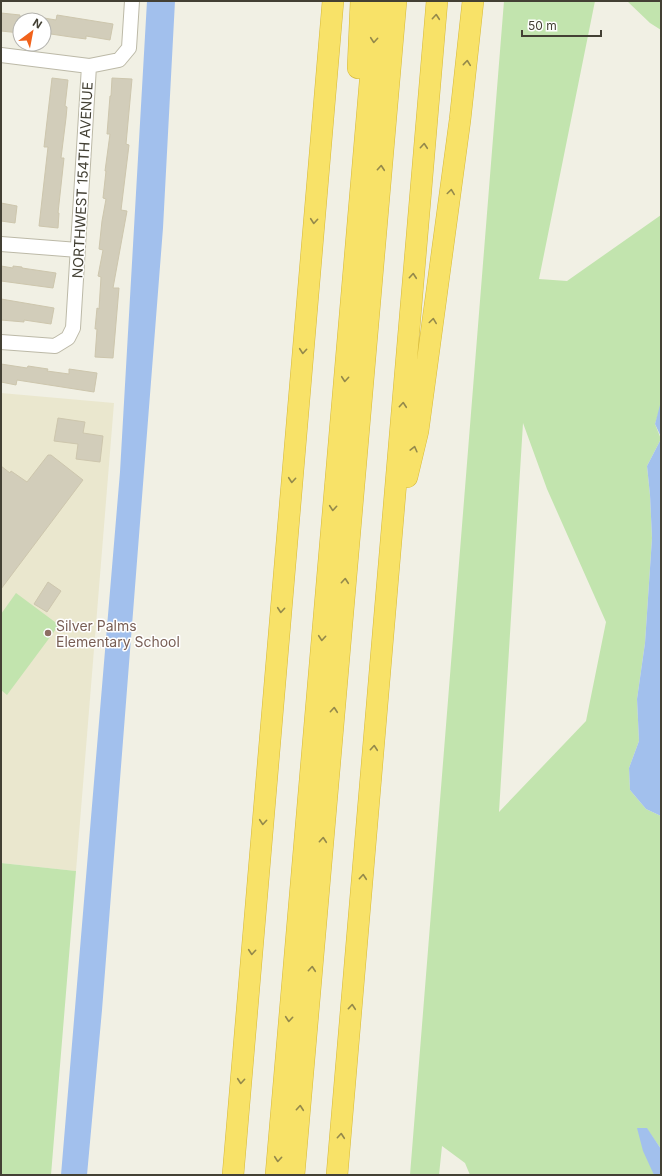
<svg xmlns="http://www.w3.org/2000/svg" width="662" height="1176" font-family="Inter,sans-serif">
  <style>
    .education { fill: #eae7ce }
    .green { fill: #c2e4ae; fill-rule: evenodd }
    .water { fill: #a2c0ed }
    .building { fill: #d2cdba; stroke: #cdc6ad }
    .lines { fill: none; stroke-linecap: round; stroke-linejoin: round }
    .minor-casing { stroke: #bcb9a7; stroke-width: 16 }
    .highway-casing { stroke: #d6b939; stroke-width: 22 }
    .minor { stroke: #fff; stroke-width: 14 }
    .highway { stroke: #f8e268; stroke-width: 21 }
    .oneway { stroke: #94894b }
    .education-dot { fill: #8d6e63; stroke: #fff; stroke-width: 1.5 }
    .labels { text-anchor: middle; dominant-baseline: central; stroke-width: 3; stroke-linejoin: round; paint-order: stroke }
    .street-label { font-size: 14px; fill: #434034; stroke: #fff }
    .education-label { font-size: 14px; fill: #785e54; stroke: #fff; text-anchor: start }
  </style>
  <rect width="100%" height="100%" fill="#f1f0e4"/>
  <path class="education" d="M1,393l113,10 -38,468 -75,-8z"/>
  <path class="green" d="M504,1h91l-56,278 28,2 94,-66v190l-6,19 6,15 -14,27 3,29 2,43 -7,105 -8,56 2,42 -10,27 1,22 16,19 15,7v333l-14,-20 7,46h-184l-5,-12 -23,-17 -3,29h-29zM523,423l24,66 59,133 -20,99 -87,91z
    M627,1h34v29l-11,-7z
    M16,593l43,32 -52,70 -6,-5v-76z
    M1,863l75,8 -25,304h-50z"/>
  <path class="water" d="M147,1h28l-12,227 -61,782 -15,165h-26l59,-703z
    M660,405h1v32l-6,-13z
    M661,439v377l-15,-7 -16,-19 -1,-22 10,-27 -2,-42 8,-56 7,-105 -2,-43 -3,-29z
    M637,1128h10l14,21v26h-7l-11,-24z"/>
  <path class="building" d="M1,13l19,2v18l-19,-2z
    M57,15l56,9 -3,16 -24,-4v3l-15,-2 -27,-4v-15l12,2z
    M52,78l16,2 -3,26 2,1 -1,11 -5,40h3l-6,55h1l-1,15 -19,-2 9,-79h-4z
    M112,78l20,1 -6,65 3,1 -8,65 6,1 -14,77h6l-6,70 -18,-1 2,-28h-2l2,-21 2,1 2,-32 -3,-1 5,-26 -4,-1 3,-28 4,-22 -3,-1 3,-27h-1l5,-37h-3l3,-38h1z
    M1,203l16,3 -2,17 -14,-2z
    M1,266l12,2v-2l9,1v1l34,5 -3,15 -52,-7z
    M1,299l53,9 -3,16 -27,-4v2l-23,-2z
    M1,364l26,4 1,-2 20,3 -1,2 22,3v-5l28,4 -3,19 -77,-12 -1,5 -15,-3z
    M58,418l27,4 -2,11 20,3 -3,26 -24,-3 2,-15 -24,-3z
    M48,455h3l32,25 -82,109v-123l9,7 1,-2 16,11z
    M48,582l13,9 -14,21 -13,-8z"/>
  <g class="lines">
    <g class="minor-casing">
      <path id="minor" d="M1,55l88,11
        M1,244l77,6
        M1,342l54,4 13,-8 5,-10 16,-262 30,-6 10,-12 3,-47"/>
    </g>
    <g class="highway-casing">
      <path id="highway" d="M358,68l3,-67
        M407,477l11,-46 42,-311 13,-119
        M233,1175l100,-1174
        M276,1175l101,-1174
        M294,1175l102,-1174
        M337,1175l100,-1174"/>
    </g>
    <use href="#minor" class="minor"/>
    <use href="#highway" class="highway"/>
  </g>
  <defs><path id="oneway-chevron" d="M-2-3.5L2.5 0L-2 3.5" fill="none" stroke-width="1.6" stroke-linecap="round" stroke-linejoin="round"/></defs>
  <g class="oneway">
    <use href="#oneway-chevron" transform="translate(436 17) rotate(-85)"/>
    <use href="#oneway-chevron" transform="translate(374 40) rotate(95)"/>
    <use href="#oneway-chevron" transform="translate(467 63) rotate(-84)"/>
    <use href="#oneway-chevron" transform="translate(424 146) rotate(-85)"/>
    <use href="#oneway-chevron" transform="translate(381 168) rotate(-85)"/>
    <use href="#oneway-chevron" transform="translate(451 192) rotate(-82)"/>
    <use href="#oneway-chevron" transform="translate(314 221) rotate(95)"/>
    <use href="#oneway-chevron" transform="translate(413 276) rotate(-85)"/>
    <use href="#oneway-chevron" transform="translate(433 321) rotate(-82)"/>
    <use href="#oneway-chevron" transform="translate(303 351) rotate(95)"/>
    <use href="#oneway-chevron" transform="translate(345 379) rotate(95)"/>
    <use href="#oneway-chevron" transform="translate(403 405) rotate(-85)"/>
    <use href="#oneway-chevron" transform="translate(414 449) rotate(-76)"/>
    <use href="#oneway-chevron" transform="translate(292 480) rotate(95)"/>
    <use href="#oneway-chevron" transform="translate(333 508) rotate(95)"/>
    <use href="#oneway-chevron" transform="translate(345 581) rotate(-85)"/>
    <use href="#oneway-chevron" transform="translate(281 610) rotate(95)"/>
    <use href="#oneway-chevron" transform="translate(322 638) rotate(95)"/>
    <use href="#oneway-chevron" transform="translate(334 710) rotate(-85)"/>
    <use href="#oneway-chevron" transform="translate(374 748) rotate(-85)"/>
    <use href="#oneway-chevron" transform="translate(263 822) rotate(95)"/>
    <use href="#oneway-chevron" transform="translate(323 840) rotate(-85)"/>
    <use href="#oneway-chevron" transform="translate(363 877) rotate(-85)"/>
    <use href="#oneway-chevron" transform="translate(252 952) rotate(95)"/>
    <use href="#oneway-chevron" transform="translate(312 969) rotate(-85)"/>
    <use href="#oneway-chevron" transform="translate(352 1007) rotate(-85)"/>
    <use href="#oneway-chevron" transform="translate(289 1019) rotate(95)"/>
    <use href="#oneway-chevron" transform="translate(241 1081) rotate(95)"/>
    <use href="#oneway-chevron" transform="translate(300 1108) rotate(-85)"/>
    <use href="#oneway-chevron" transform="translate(341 1136) rotate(-85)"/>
    <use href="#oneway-chevron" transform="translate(278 1159) rotate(95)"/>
  </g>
  <circle class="education-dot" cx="48" cy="633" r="4"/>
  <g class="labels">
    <g class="street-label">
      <text transform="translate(82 180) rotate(-87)">NORTHWEST 154TH AVENUE</text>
    </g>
    <g class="education-label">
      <text x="56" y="625">Silver Palms<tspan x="56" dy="16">Elementary School</tspan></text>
    </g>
  </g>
  <rect width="662" height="1176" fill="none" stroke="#434034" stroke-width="4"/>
  <g transform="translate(32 32) rotate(32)"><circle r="19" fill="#ffffff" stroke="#b4b3ae"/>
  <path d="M0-3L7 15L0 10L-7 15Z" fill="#f1621b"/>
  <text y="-6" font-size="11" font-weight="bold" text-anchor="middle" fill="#434034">N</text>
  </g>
  <path d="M522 30v6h79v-6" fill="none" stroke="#434034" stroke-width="2"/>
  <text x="528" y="30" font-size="12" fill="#434034" stroke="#ffffff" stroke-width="3" paint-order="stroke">50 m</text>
</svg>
